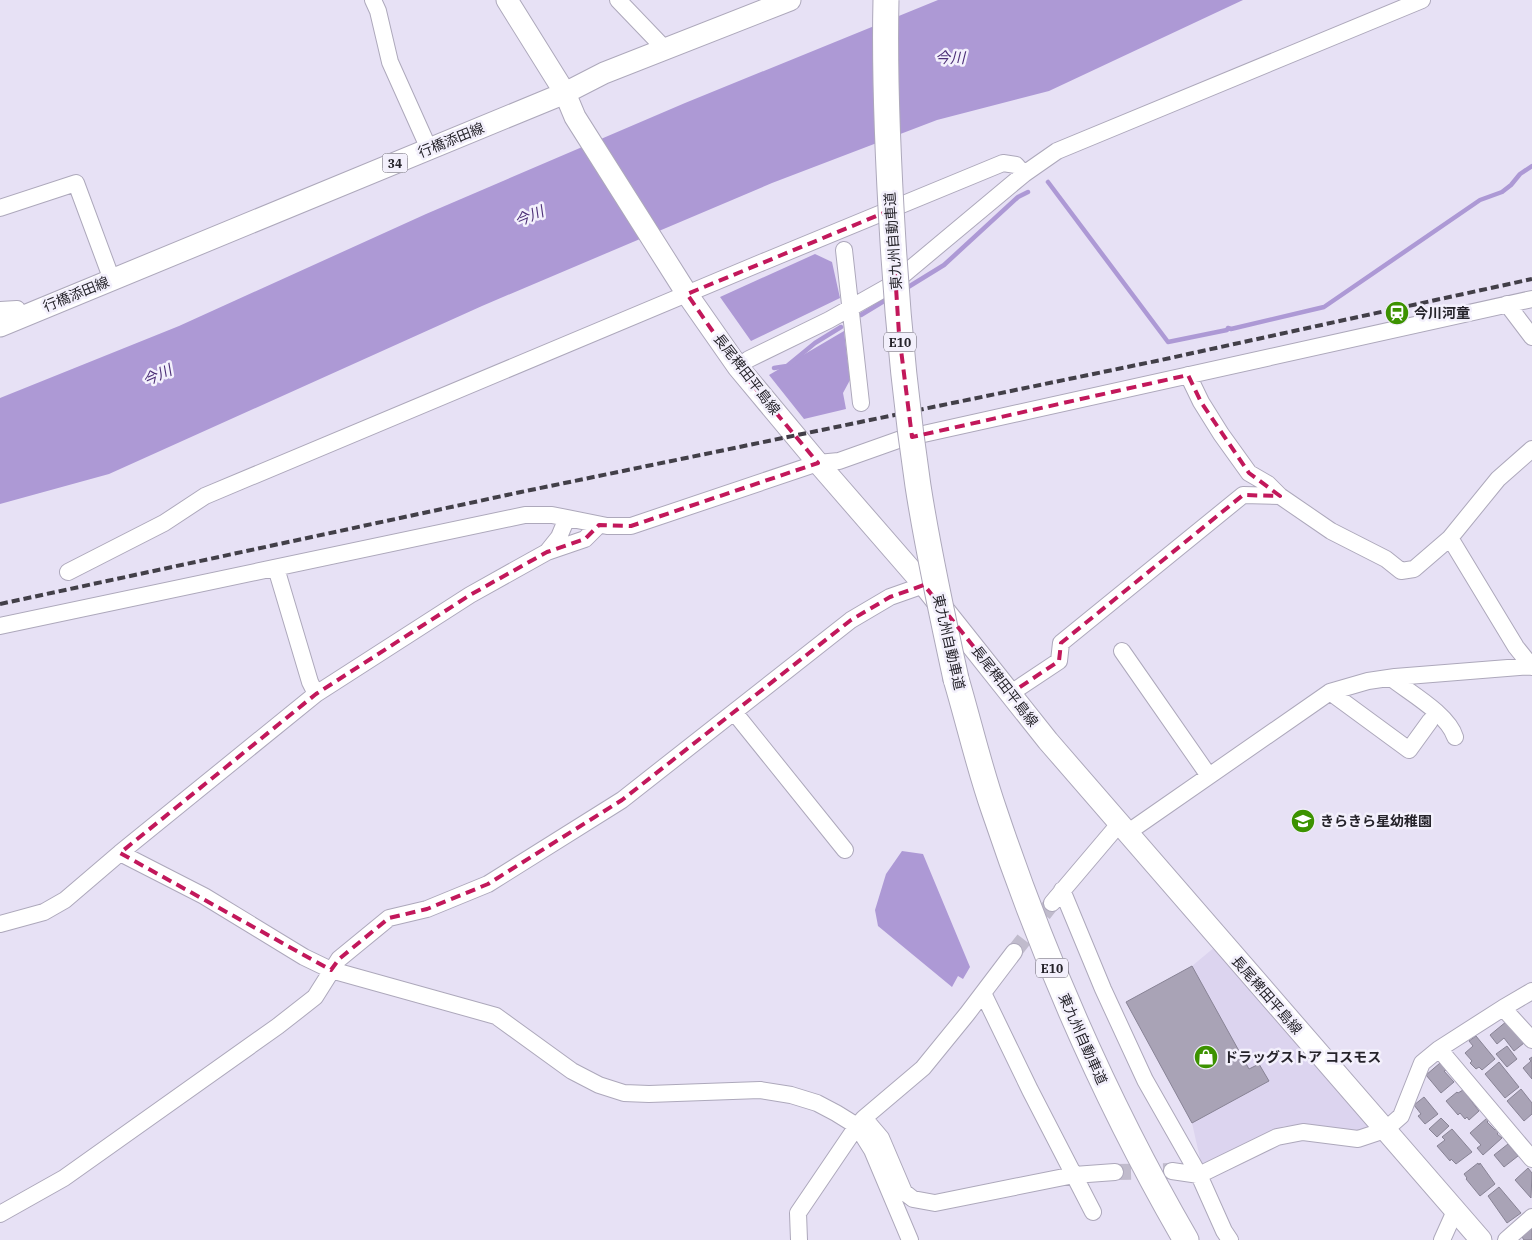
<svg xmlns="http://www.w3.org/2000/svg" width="1532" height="1240" font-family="'IBM Plex Serif','Noto Sans JP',serif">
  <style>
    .built { fill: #dcd4ef }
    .water { fill: #ad99d5 }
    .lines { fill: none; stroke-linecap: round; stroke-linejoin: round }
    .stream { stroke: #ad99d5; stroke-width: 4.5 }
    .building { fill: #a9a3b6; stroke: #888395 }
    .minor-tunnel { stroke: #c0bbcc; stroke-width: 16; stroke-dasharray: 16 8; stroke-linecap: butt }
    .minor-casing { stroke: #ada8bb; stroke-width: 18 }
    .major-casing { stroke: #ada8bb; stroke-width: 23 }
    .highway-casing { stroke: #ada8bb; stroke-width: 27 }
    .minor { stroke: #fff; stroke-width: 16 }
    .major { stroke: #fff; stroke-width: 21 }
    .highway { stroke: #fff; stroke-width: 25 }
    .rail { stroke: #423f48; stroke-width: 4; stroke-dasharray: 8 4; stroke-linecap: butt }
    .highway-bridge-casing { stroke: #ada8bb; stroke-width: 27; stroke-linecap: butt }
    .highway-bridge { stroke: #fff; stroke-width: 25 }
    .marked { fill: none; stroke: #c2185b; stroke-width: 4; stroke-dasharray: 10 6; stroke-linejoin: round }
    .labels { text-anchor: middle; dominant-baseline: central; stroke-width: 5; stroke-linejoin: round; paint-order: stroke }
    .shield { fill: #f3f0fc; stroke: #636069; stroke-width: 1 }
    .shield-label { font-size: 12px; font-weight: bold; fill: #25232a }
    .street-label { font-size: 14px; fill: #25232a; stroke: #f3f0fc }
    .poi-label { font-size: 14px; font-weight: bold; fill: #25232a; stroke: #f3f0fc; text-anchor: start }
    .water-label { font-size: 15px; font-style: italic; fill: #4c2f77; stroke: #f3f0fc }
  </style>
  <rect width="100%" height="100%" fill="#e7e1f5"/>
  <path class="built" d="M1216,946l154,179 -11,8 -55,-8 -20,1 -18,8 -64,33 -10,-44 -66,-121 66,-36z"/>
  <path class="water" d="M938,0h305l-194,91 -112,29 -165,63 -290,123 -373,168 -109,30v-106l179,-72 247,-112 259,-111z
    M815,254l17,8 8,36 -89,43 -31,-44z
    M844,331l6,49 -7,13 3,16 -42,10 -35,-44z
    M902,851l21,3 47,113 -7,12 -5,-3 -6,11 -74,-61 -3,-16 11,-36z"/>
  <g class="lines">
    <path class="stream" d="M1048,182l120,160 59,-12 1,-2 3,1 93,-22 156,-107 22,-8 9,-7 9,-11 12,-8
      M905,289l39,-24 74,-68 10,-5
      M861,315l28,-17
      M774,368l13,-2 28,-23 26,-16"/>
  </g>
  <path class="building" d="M1192,966l57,103 10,-5 10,17 -77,42 -66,-121z
    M1507,1021l17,22 -10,8 -10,-13 -7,6 -7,-9z
    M1476,1036l19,23 -13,11 -3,-3 -3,2 -6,-6 2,-2 -7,-8 8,-7 -4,-5z
    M1507,1046l10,13 -10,8 -11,-13z
    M1532,1057v22l-9,-11 8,-7 -2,-2z
    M1499,1062l20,25 -14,11 -20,-24z
    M1440,1063l7,7 -3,1 10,11 -13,11 -15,-18z
    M1521,1089l11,14v11l-8,7 -17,-20z
    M1463,1090l16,21 -10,9 -2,-3 -2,2 -5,-6 -2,2 -12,-14 11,-9 1,1z
    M1424,1097l14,17 -13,10 -7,-8 3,-2 -7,-9z
    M1441,1118l8,8 -12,11 -8,-8z
    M1487,1118l2,2 -2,2 8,8 1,-1 3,3 -2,2 5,4 -19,17 -6,-7 4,-3 -11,-12z
    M1452,1129l20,23 -16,12 -5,-5 -1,2 -13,-15 8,-6 -3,-3z
    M1508,1144l10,12 -14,11 -10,-12z
    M1478,1163l1,2 1,-2 15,21 -15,12 -14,-17 1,-1 -3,-4z
    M1528,1168l4,5 -1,25 -16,-18z
    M1499,1187l22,26 -14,10 -19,-27z
    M1532,1228v12h-8l-2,-3z"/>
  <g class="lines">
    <path class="minor-tunnel" d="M1014,952l38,-49
      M1115,1172l57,-1"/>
    <g class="minor-casing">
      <path id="minor" d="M373,0l5,11 12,51 39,87
        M618,0l47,49
        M0,208l76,-25 36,97
        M844,250l17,153
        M1507,304l25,33
        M0,310l17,-1 5,8
        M738,367l11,-8 80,-39 62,-35 133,-111
        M1188,375l13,27 20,32 28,39 19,11 12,12 51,35 55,28 15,12 13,-2 36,-31
        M1532,449l-34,30 -48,59 66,109 16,20
        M547,552l12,-15 8,-19
        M276,568l34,114 6,12
        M68,572l96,-49 41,-27 558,-234 240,-99 13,2 8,9 33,-23 365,-151
        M0,626l525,-111h27l55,11h24l187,-63 21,-2 62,-22 631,-140
        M1122,651l87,125
        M1391,678c19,15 57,36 64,59
        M1330,692l79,58 21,-29
        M1011,693l48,-32 2,-18 182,-148 37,1
        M734,712l111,138
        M1127,833l203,-141 38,-11 27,-4 137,-11
        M120,853l84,43 100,61 27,13 165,46 76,55 27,14 25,8 25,1 111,-4 31,5 26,8 19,10 21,13 15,24 38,90
        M1062,890l41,99 42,91 54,95 25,56 6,9
        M1052,903l67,-79
        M0,924l44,-12 21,-12 55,-47 196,-159 154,-99 77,-43 38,-13 14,-14
        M983,993l47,97 63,122
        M1503,1008l29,32
        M1439,1049l93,110
        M864,1118l17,20 23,54 9,7 22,4 139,-28 41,-3
        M1172,1171l27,4 78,-38 26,-5 55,7 27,-9 16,-14 21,-53 17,-14 64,-41 29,-17
        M0,1214l64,-36 214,-152 37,-29 24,-38 50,-41 38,-9 61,-25 134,-84 229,-180 39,-23 34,-12
        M799,1240l-1,-27 59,-87 7,-8 59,-50 44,-54 47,-62
        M1442,1240l13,-29
        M1506,1240l26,-23"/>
    </g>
    <g class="major-casing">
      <path id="major" d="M507,0l58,93 10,24 112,177 51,73 80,96 106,122 124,156 433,499
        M0,326l565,-233 39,-20 186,-73"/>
    </g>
    <g class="highway-casing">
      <path id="highway" d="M956,679c13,44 23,88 38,131 50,149 113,294 192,430"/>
    </g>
    <use href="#minor" class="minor"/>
    <use href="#major" class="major"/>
    <use href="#highway" class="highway"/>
    <path class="rail" d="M0,604l521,-112 640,-132 371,-81"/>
    <g class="highway-bridge-casing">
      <path id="highway-bridge" d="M886,0c-2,81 2,161 7,242 5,82 13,163 25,244 10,65 24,129 38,193"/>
    </g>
    <use href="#highway-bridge" class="highway-bridge"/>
  </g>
  <path class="marked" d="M891,210l8,124 13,103 276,-62 13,27 48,71 31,23 -37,-1 -182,148 -2,18 -48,32 -87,-108 -34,12 -39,23 -229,180 -134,84 -61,25 -38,9 -50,41 -8,11 -211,-117 196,-159 154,-99 77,-43 38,-13 14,-14 32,1 187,-63 -82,-98 -49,-71z"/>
  <defs>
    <g id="station-disc" transform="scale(1.25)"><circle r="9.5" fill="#3c9200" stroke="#f3f0fc"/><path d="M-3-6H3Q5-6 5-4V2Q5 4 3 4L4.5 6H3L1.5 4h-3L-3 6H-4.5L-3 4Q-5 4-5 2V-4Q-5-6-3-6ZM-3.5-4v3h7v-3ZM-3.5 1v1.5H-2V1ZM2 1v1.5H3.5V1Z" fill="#fff"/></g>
    <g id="school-disc" transform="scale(1.25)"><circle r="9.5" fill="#3c9200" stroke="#f3f0fc"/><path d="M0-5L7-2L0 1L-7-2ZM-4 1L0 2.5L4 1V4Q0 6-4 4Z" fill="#fff"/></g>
    <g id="shop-disc" transform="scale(1.25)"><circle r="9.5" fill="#3c9200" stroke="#f3f0fc"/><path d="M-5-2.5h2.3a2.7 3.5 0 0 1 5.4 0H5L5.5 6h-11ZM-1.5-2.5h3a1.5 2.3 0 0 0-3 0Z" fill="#fff"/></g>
  </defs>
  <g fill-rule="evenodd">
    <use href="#station-disc" x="1397" y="313"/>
    <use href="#school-disc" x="1303" y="821"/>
    <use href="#shop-disc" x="1206" y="1057"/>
  </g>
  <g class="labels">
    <g class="shield">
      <rect x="382.5" y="153.5" width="25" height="19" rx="4"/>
      <rect x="884" y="332.5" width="32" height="19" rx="4"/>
      <rect x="1036" y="958.5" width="32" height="19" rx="4"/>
    </g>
    <g class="shield-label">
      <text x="395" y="163">34</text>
      <text x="900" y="342">E10</text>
      <text x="1052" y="968">E10</text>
    </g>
    <g class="street-label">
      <text transform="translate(451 140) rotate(-22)">行橋添田線</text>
      <text transform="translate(893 241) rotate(-94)">東九州自動車道</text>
      <text transform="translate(76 294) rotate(-22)">行橋添田線</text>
      <text transform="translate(747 374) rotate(52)">長尾稗田平島線</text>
      <text transform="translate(949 642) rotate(77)">東九州自動車道</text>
      <text transform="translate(1005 686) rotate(52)">長尾稗田平島線</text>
      <text transform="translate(1267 995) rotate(49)">長尾稗田平島線</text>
      <text transform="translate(1083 1039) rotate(66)">東九州自動車道</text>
    </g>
    <g class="poi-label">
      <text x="1414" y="313">今川河童</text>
      <text x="1320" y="821">きらきら星幼稚園</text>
      <text x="1224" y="1057">ドラッグストア コスモス</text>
    </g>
    <g class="water-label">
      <text x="950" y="57">今川</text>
      <text transform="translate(529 216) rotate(-22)">今川</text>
      <text transform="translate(157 375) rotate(-24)">今川</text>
    </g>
  </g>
</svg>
